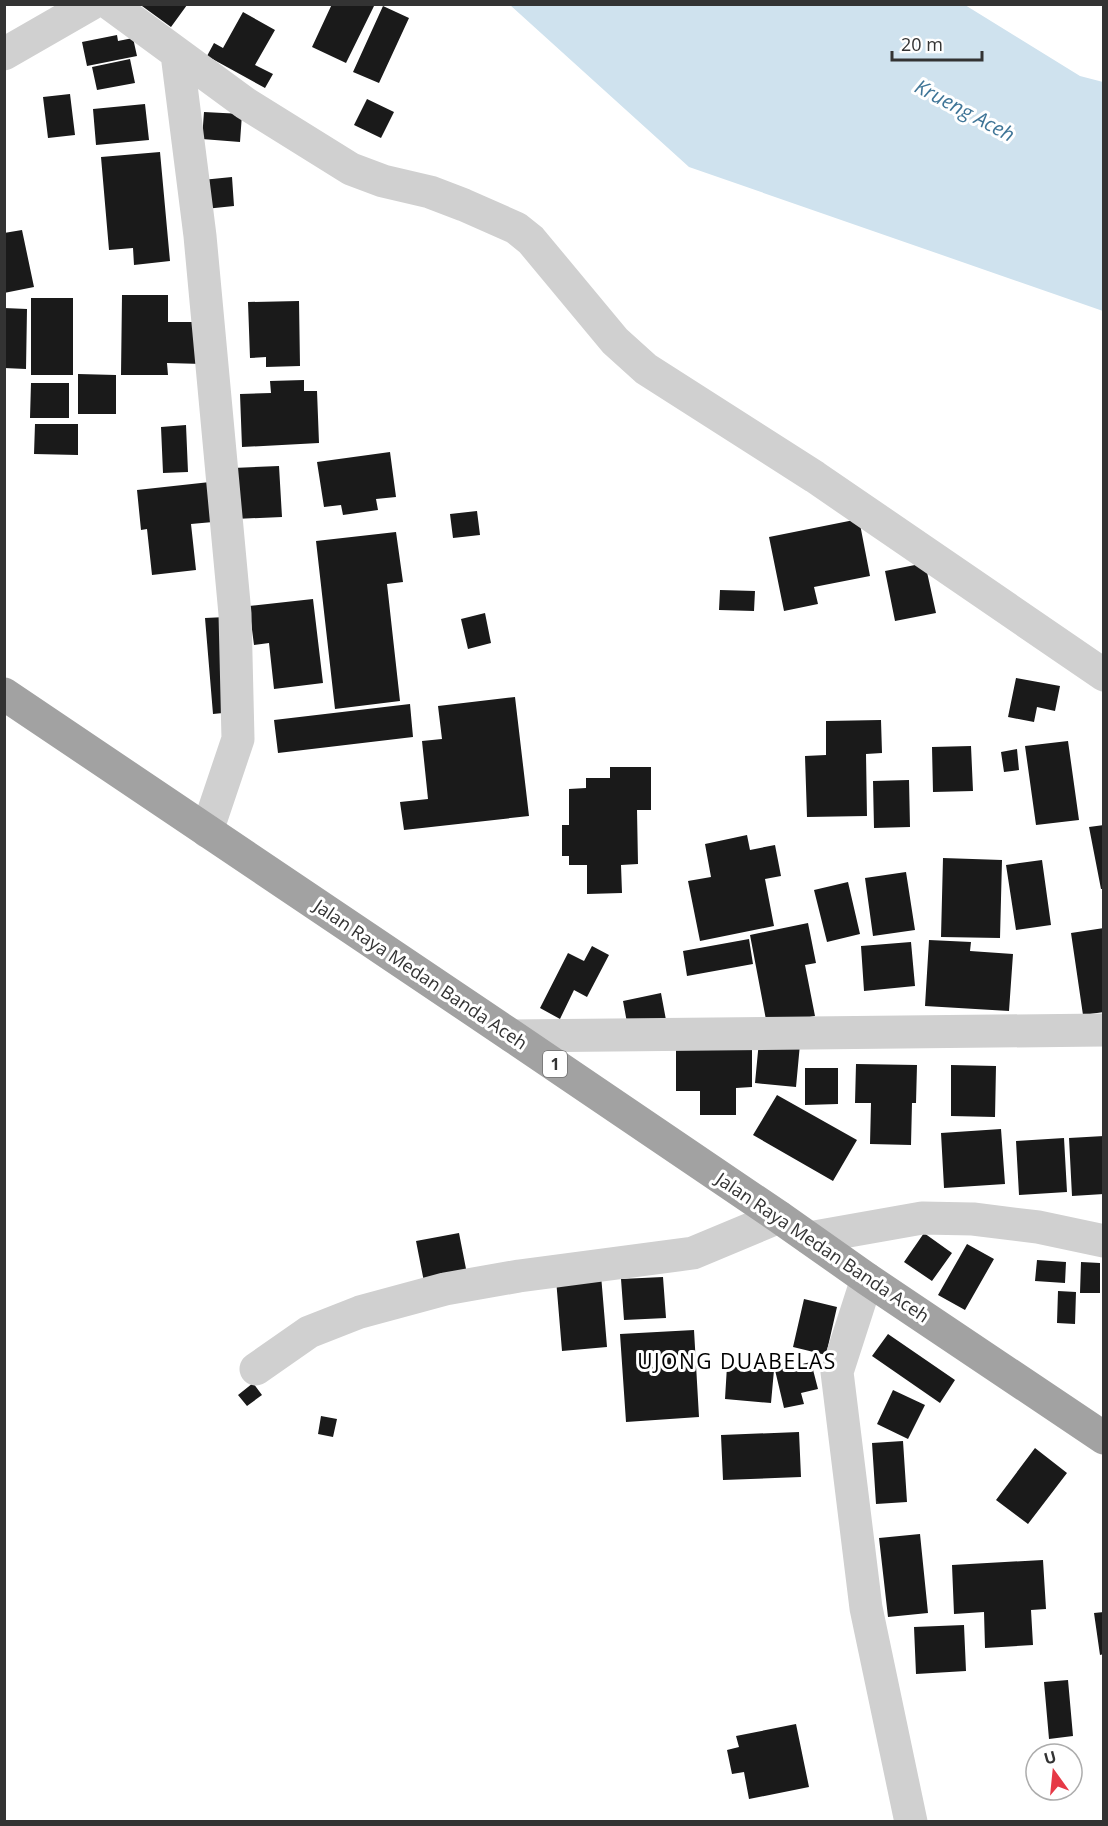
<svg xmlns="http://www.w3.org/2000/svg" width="1108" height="1826" font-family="'Open Sans',sans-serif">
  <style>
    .water { fill: #cfe2ee }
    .building { fill: #1a1a1a }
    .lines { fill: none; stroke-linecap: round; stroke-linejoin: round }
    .minor { stroke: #d0d0d0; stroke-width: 33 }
    .trunk { stroke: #a2a2a2; stroke-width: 33 }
    .labels { text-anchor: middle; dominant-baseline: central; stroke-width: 6; stroke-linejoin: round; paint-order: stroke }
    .shield { fill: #fff; stroke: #707070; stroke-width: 1.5 }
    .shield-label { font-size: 16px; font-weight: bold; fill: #333 }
    .street-label { font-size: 18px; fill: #333; stroke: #fff }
    .water-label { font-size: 20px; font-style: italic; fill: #3f7597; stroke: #fff }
    .quarter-label { font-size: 21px; letter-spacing: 1.5px; fill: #000; stroke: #fff }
  </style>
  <rect width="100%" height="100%" fill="#fff"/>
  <path class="water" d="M510,5h455l115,71 23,6v229l-414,-144z"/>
  <path class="building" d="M332,4h43l-29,59 -34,-16z
    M143,5h44l-16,22 -29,-21z
    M383,6l26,12 -30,65 -26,-11z
    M243,12l32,18 -20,35 18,9 -8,14 -58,-32 7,-13 9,5z
    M117,35l1,6 15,-3 4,18 -50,10 -5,-24z
    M130,59l5,24 -38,7 -5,-23z
    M70,94l5,41 -27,3 -5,-41z
    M367,99l27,13 -13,26 -27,-13z
    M145,104l4,36 -53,5 -3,-36z
    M204,112l38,2 -2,28 -38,-3z
    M160,152l10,109 -36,4 -1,-17 -24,2 -8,-93z
    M232,177l2,29 -29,3 -3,-29z
    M22,230l12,57 -30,6v-60z
    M122,295h46v27h36l-1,42 -36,-1 1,12h-47z
    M31,298h42v77h-42z
    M299,301l1,65 -34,1v-10l-16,1 -2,-56z
    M4,308l23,1 -1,60 -22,-1z
    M78,374l38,1v39h-38z
    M304,380v11h13l2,52 -77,4 -2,-53 31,-1 -1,-12z
    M31,383h38v35h-39z
    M35,424h43v31l-44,-1z
    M186,425l2,47 -25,1 -2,-46z
    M390,452l6,45 -20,2 2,11 -35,5 -2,-10 -17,2 -7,-45z
    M279,466l3,51 -47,2 -2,-51z
    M210,482l3,40 -22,2 5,46 -44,5 -5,-46 -6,1 -4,-40z
    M477,511l3,24 -27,3 -3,-24z
    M859,519l11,57 -56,11 4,17 -34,7 -15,-74z
    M396,532l7,50 -16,2 13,117 -65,8 -19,-168z
    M925,563l11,50 -41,8 -10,-50z
    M720,590l35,1 -1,20 -35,-1z
    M313,599l10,84 -49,6 -5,-46 -15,2 -5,-39z
    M485,613l6,30 -23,6 -7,-30z
    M226,617l7,95 -20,2 -8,-96z
    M1016,678l44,8 -5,25 -18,-4 -3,15 -26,-5z
    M515,697l14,119 -125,14 -4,-28 28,-3 -6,-58 20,-2 -4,-33z
    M410,704l3,33 -135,16 -4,-33z
    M881,720l1,33 -16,1 1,62 -60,1 -2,-61 21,-1v-34z
    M1068,741l11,79 -43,5 -11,-79z
    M971,746l2,45 -40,1 -1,-45z
    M1017,749l2,21 -15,2 -3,-20z
    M610,767h41v43h-14l1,54 -17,1 1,28 -35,1v-29h-18v-9h-7v-31h7v-36l17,-1v-10h24z
    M909,780l1,47 -36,1 -1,-47z
    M1104,825v64h-3l-12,-62z
    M747,835l3,15 25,-5 6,31 -16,3 9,47 -74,15 -12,-60 23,-4 -6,-33z
    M943,858l59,2 -2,78 -59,-1z
    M1042,860l9,65 -35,5 -10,-65z
    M906,872l9,58 -42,6 -8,-58z
    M848,882l12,52 -33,8 -13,-52z
    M808,923l8,40 -11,2 10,51 -48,9 -17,-90z
    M1104,928v84l-21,3 -12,-82z
    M749,939l4,25 -66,12 -4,-25z
    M929,940l42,2 -1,9 43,3 -4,57 -84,-5z
    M911,942l4,44 -51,5 -3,-45z
    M592,946l17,9 -22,42 -13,-7 -14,29 -20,-11 28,-55 16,8z
    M661,993l5,27 -38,8 -5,-27z
    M752,1037v50l-16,1v27h-36v-24h-24v-53z
    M759,1041l41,3 -4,43 -41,-4z
    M856,1064l61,1 -1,38h-4l-1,42 -41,-1 1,-41h-16z
    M951,1065l45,1 -1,51 -44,-1z
    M805,1068h33v36l-33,1z
    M777,1095l80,45 -24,41 -80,-46z
    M1001,1129l4,55 -61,4 -3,-55z
    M1104,1136v58l-32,2 -3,-58z
    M1064,1138l3,54 -48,3 -3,-54z
    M459,1233l9,46 -43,8 -9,-46z
    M924,1233l28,20 -20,28 -28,-19z
    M967,1244l27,15 -29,51 -27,-15z
    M1037,1260l29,2 -1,21 -30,-2z
    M1081,1262l19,1v30h-20z
    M601,1275l6,72 -45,4 -6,-72z
    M663,1277l3,41 -42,2 -3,-41z
    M1058,1291l18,1 -1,32 -18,-1z
    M804,1299l33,8 -11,48 -33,-8z
    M694,1330l5,87 -73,5 -6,-88z
    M888,1334l67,46 -15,23 -68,-47z
    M811,1362l7,27 -17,4 3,11 -20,4 -9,-38z
    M727,1366l47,4 -3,33 -46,-4z
    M253,1383l9,12 -15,11 -9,-11z
    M893,1390l32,15 -17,34 -31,-15z
    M321,1416l16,3 -4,18 -15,-3z
    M799,1432l2,45 -78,3 -2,-45z
    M903,1441l4,61 -31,2 -4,-61z
    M1035,1448l32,25 -39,51 -32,-24z
    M920,1534l8,79 -40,4 -9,-79z
    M1043,1560l3,49 -15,1 2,35 -48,3 -1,-36 -30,2 -2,-49z
    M1104,1612v42l-4,1 -6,-42z
    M964,1625l2,46 -50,3 -2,-47z
    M1068,1680l5,56 -24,3 -5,-57z
    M796,1724l13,63 -60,12 -5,-27 -12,2 -5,-24 12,-3 -3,-11z"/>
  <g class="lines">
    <path class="minor" d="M110,4l135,99 106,66 32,12 47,11 34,13 52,23 15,12 84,101 31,28 169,108 289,198
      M4,54l87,-50
      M177,54l23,182 35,378 3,125 -31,92
      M512,1036l592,-6
      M809,1238l113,-20 51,1 65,8 66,14
      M867,1279l-30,93 29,236 45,214
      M256,1369l53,-37 51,-20 85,-23 74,-13 174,-23 86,-36"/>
    <path class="trunk" d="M4,694l508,342 267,181 88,62 237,159"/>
  </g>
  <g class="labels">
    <rect class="shield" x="543" y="1051" width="24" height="26" rx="4.5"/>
    <g class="shield-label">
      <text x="555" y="1064">1</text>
    </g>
    <g class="street-label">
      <text transform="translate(421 974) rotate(34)">Jalan Raya Medan Banda Aceh</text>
      <text transform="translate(823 1247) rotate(34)">Jalan Raya Medan Banda Aceh</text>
    </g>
    <g class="water-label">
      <text transform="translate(965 110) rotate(28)">Krueng Aceh</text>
    </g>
    <g class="quarter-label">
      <text x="737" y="1361">UJONG DUABELAS</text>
    </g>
  </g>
  <rect width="1108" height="1826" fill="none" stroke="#333333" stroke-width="12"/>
  <g transform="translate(1054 1772) rotate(345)"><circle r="28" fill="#ffffff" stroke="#adadad" stroke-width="1.5"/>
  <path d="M0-4.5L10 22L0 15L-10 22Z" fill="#e63946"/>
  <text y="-9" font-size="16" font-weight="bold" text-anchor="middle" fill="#333333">U</text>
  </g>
  <path d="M892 51v9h90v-9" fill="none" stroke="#333333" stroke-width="3"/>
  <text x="901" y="51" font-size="18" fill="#333333" stroke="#ffffff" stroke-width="4.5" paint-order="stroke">20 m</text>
</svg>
